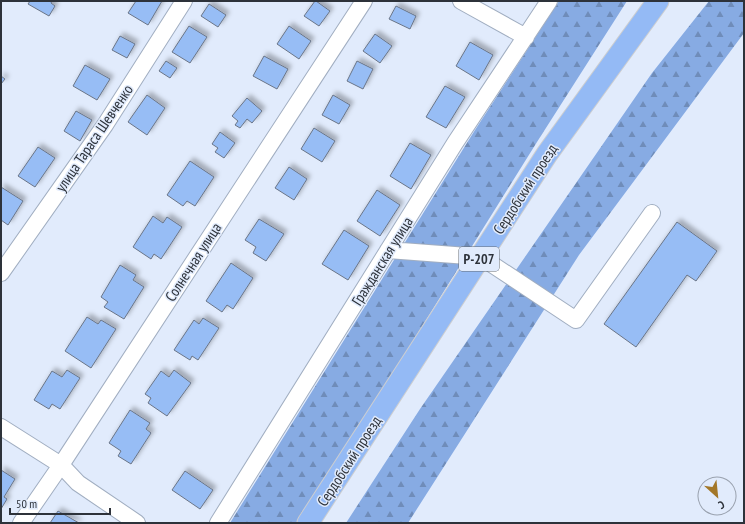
<svg xmlns="http://www.w3.org/2000/svg" width="745" height="524" font-family="'PT Sans Narrow',sans-serif">
  <style>
    .forest { fill: url(#forest-firs) }
    .building { fill: #97bdf5; stroke: #6a7587; filter: url(#shadow) }
    .lines { fill: none; stroke-linecap: round; stroke-linejoin: round }
    .minor-casing { stroke: #a1aec1; stroke-width: 18 }
    .major-casing { stroke: #cdced0; stroke-width: 23 }
    .minor { stroke: #fff; stroke-width: 16 }
    .major { stroke: #94baf5; stroke-width: 21 }
    .labels { text-anchor: middle; dominant-baseline: central; stroke-width: 3; stroke-linejoin: round; paint-order: stroke }
    .shield { fill: #e1ebfc; stroke: #636a74; stroke-width: 1 }
    .shield-label { font-size: 14px; font-weight: bold; fill: #2d323a }
    .street-label { font-size: 15px; fill: #2d323a; stroke: #e1ebfc }
  </style>
  <defs>
    <pattern id="forest-firs" width="22" height="20" patternUnits="userSpaceOnUse"><rect width="22" height="20" fill="#87abe3"/><path d="M5 1l3.5 6h-7zM16 11l3.5 6h-7z" fill="#6f8cb9"/></pattern>
    <filter id="shadow"><feDropShadow dx="3.5" dy="-3.5" stdDeviation="2" flood-color="#0004"/></filter>
  </defs>
  <rect width="100%" height="100%" fill="#e1ebfc"/>
  <path class="forest" d="M559,1h68l-90,141 -197,316 -44,65h-66l245,-393z
    M709,1h35v32l-165,222 -171,268h-62l74,-114 232,-336z"/>
  <path class="building" d="M30,1h22l-1,2 4,3 -6,10 -21,-12z
    M136,1h26l-14,24 -20,-12z
    M315,1h1l14,10 -11,15 -15,-10z
    M209,4l17,11 -8,12 -17,-11z
    M396,6l20,10 -6,13 -21,-10z
    M189,26l18,11 -17,26 -18,-11z
    M289,26l22,15 -12,18 -22,-15z
    M375,34l17,12 -12,17 -17,-12z
    M120,36l15,8 -8,14 -15,-8z
    M470,42l23,13 -14,25 -23,-14z
    M264,56l24,13 -11,20 -24,-13z
    M166,61l11,7 -7,10 -11,-7z
    M357,61l16,8 -10,20 -16,-8z
    M85,65l25,14 -13,21 -24,-14z
    M1,76l4,3 -4,5z
    M445,86l20,11 -19,31 -20,-11z
    M147,95l18,13 -18,27 -19,-13z
    M333,95l17,10 -11,19 -17,-9z
    M247,98l15,13 -10,12 -5,-4 -7,9 -5,-3 3,-4 -6,-5z
    M76,111l16,9 -12,21 -16,-10z
    M314,128l21,13 -13,21 -21,-13z
    M220,132l15,11 -11,15 -9,-6 3,-4 -6,-4z
    M410,143l21,12 -20,34 -21,-13z
    M38,147l17,11 -20,29 -17,-11z
    M190,161l24,16 -19,29 -8,-5 -4,5 -16,-11z
    M289,167l18,12 -13,21 -19,-12z
    M1,187l22,14 -15,24 -7,-5z
    M377,190l23,15 -20,31 -23,-15z
    M153,216l10,7 4,-6 15,10 -21,32 -7,-5 -3,5 -18,-12z
    M259,219l25,15 -18,27 -13,-8 3,-6 -11,-7z
    M677,222l40,29 -21,30 -9,-6 -51,72 -32,-23z
    M344,230l25,16 -21,34 -26,-16z
    M231,263l22,15 -20,31 -6,-4 -5,7 -16,-11z
    M120,265l16,10 -3,5 11,7 -20,32 -20,-12 4,-5 -7,-5z
    M87,317l11,7 3,-4 15,9 -25,39 -26,-17z
    M203,318l16,10 -21,32 -6,-4 -2,4 -16,-10 20,-30 5,4z
    M67,370l13,8 -20,31 -8,-5 -3,5 -15,-9 18,-29 10,6z
    M174,370l17,13 -24,33 -19,-13 3,-5 -6,-4 16,-23 8,6z
    M130,410l20,13 -4,6 5,4 -20,31 -13,-8 3,-5 -12,-8z
    M1,470l14,9 -11,18 3,2 -6,10z
    M185,471l28,19 -13,19 -28,-19z
    M58,511l21,12h-29z"/>
  <g class="lines">
    <g class="minor-casing">
      <path id="minor" d="M461,1l65,36
        M388,250l93,7 95,63 76,-107
        M1,273l104,-148 79,-124
        M1,427l60,38 17,18 59,40
        M21,523l40,-58 303,-464
        M218,523l237,-380 94,-142"/>
    </g>
    <g class="major-casing">
      <path id="major" d="M308,523l239,-369 111,-153"/>
    </g>
    <use href="#minor" class="minor"/>
    <use href="#major" class="major"/>
  </g>
  <g class="labels">
    <rect class="shield" x="459" y="247" width="40" height="24" rx="3"/>
    <g class="shield-label">
      <text x="479" y="259">Р-207</text>
    </g>
    <g class="street-label">
      <text transform="translate(94 138) rotate(-56)">улица Тараса Шевченко</text>
      <text transform="translate(525 189) rotate(-57)">Сердобский проезд</text>
      <text transform="translate(382 261) rotate(-58)">Гражданская улица</text>
      <text transform="translate(193 262) rotate(-57)">Солнечная улица</text>
      <text transform="translate(349 461) rotate(-57)">Сердобский проезд</text>
    </g>
  </g>
  <rect width="745" height="524" fill="none" stroke="#2d323a" stroke-width="4"/>
  <g transform="translate(717 496) rotate(153)"><circle r="19" fill="#e1ebfc" stroke="#99a1ae"/>
  <path d="M0-3L7 15L0 10L-7 15Z" fill="#a37728"/>
  <text y="-6" font-size="11" font-weight="bold" text-anchor="middle" fill="#2d323a">С</text>
  </g>
  <path d="M10 508v6h100v-6" fill="none" stroke="#2d323a" stroke-width="2"/>
  <text x="16" y="508" font-size="12" fill="#2d323a" stroke="#e1ebfc" stroke-width="3" paint-order="stroke">50 m</text>
</svg>
